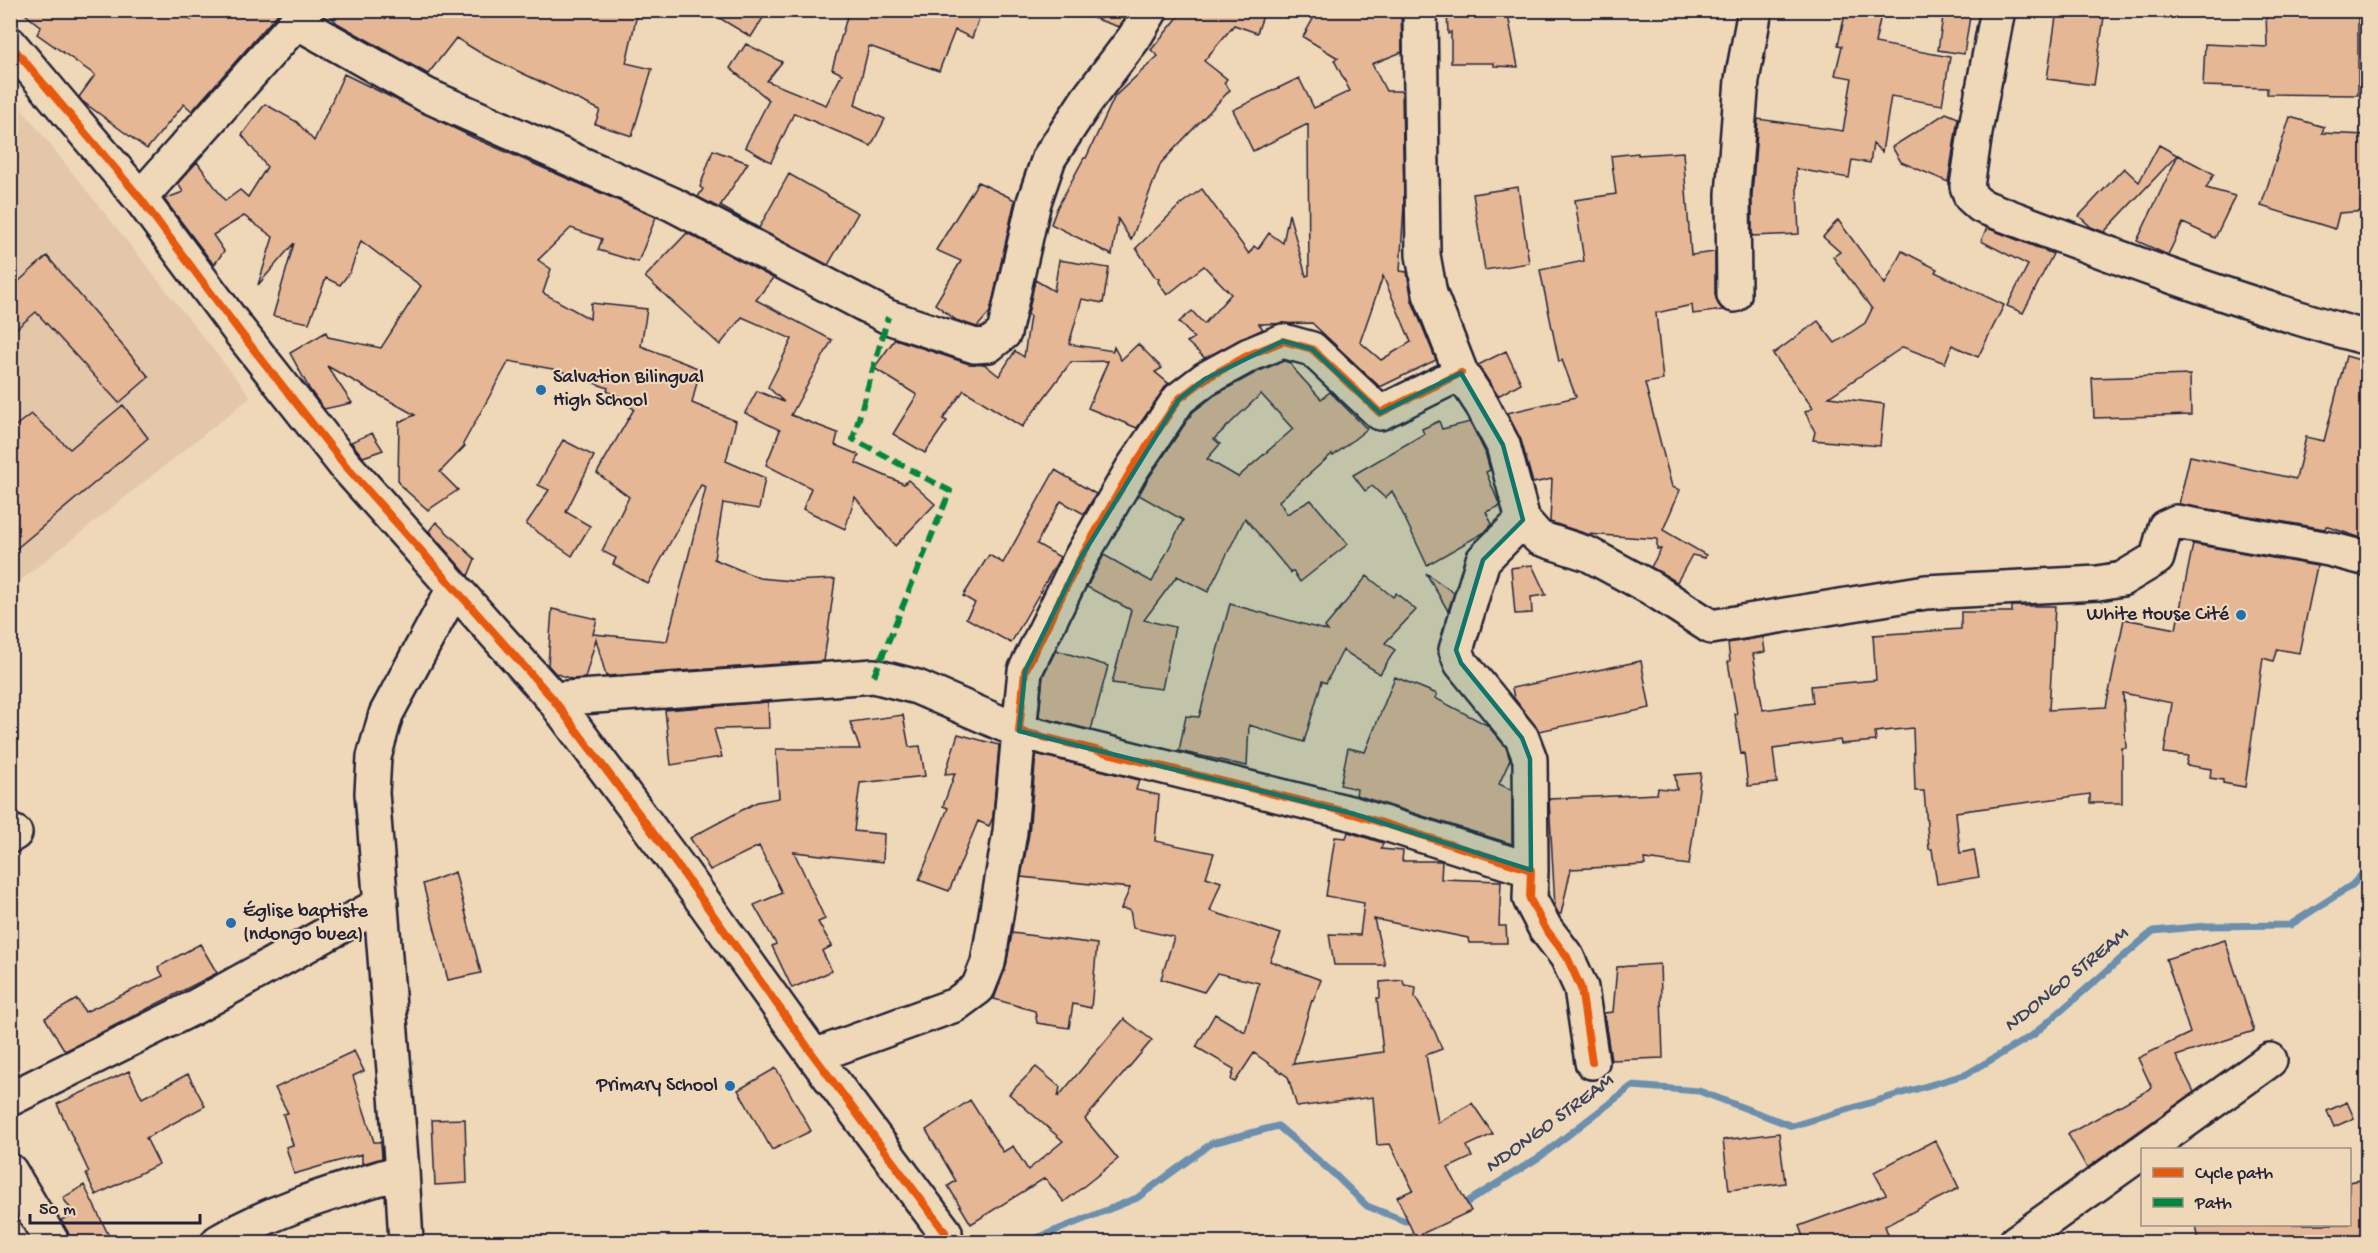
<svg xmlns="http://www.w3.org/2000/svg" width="2378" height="1253" font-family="'Gochi Hand',sans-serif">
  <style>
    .built { fill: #e4c7a9 }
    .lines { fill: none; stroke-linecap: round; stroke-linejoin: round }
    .stream { stroke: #6b8faf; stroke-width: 7 }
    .building { fill: #e5b795; stroke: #22223b; stroke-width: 1.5; fill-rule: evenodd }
    .minor-casing { stroke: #22223b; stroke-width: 38 }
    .minor { stroke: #efd8b8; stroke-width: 33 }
    .quiet { stroke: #00873e; stroke-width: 6; stroke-dasharray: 12 6; stroke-linecap: butt }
    .cycleway-casing { stroke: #efd8b8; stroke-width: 11 }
    .cycleway { stroke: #e8590c; stroke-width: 8 }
    .marked { fill: #0f766e; fill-opacity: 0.2; stroke: #0f766e; stroke-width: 4.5; stroke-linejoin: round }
    .poi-dot { fill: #1f6fb2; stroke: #efd8b8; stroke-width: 2 }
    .labels { text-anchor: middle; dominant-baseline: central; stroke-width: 4.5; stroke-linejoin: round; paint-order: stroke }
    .poi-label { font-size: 20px; fill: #22223b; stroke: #efd8b8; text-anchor: start }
    .water-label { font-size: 21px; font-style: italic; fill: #3a4662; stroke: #efd8b8 }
  </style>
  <rect width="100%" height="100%" fill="#efd8b8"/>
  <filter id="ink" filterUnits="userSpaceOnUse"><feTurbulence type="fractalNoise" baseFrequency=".0167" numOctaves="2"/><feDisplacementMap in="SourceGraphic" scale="12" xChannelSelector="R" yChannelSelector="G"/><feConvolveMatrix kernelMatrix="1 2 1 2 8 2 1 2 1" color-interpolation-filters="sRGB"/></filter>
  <g filter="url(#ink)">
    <path class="built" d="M10,94l241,303 -240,191h-1z"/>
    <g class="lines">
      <path class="stream" d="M1461,1206l80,-50 91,-70 67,5 93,35 175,-52 66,-39 120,-104 53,-5 84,-1 62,-40 16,-17
        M1027,1242l110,-44 75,-55 66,-17 55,47 34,33 38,15h10"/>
    </g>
    <path class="building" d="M20,10h161l10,10 7,-10h83l-89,101 -8,-7 -37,45 -65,-48 -3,-4 16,-22 -58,-41 4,-7z
      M325,10h313l-12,53 26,6 -20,67 -37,-12 5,-14 -116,-55 -28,-17 -28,36 -91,-51z
      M706,10h62l-17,27z
      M849,10h133l-10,28 -17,-8 -16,41 -70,-25 -14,59 30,14 -14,27 -77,-33 -23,49 -26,-15 24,-47 -39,-32 16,-24 36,18 -15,19 59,24 16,-31 -10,-5z
      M1079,10h50l-10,17 -40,-14z
      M1184,10h81l-8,23 -23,-8 -30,36 23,18 -3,4 6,7 -69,73 -30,77 -13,-21 -6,36 -61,-31 6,-16 27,-50h2l29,-62 43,-40 -7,-6z
      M1318,10h83l1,42 -30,12 14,27h16l2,114 -4,66 7,1 5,29 24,59 -56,27 -68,-64 -53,1 4,5 -58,29 -18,-16 7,-4 -15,-16 13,-11 12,13 27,-30 -27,-28 -37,29 -9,-13 1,-3 -4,-2 -19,-29 46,-45 20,-14 47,65 5,-8 4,3 11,-16 14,10 6,-29 17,62 3,-1 -1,-151 -55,27 -20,-41 66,-32 15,30 36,-17 -16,-31 4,-2 -35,-21zM1383,276l28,66 -30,18 -21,-18z
      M1447,10h60l11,57 -24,-1v-3h-43v-31l-3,2z
      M1846,10h36l-7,33 75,14 -8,48 -51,-9 -9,56 -9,-8 -3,19 -18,-3 -3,18 -53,-9 3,65 -47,2v-41l6,-76 85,12 9,-53 -17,-3 7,-29 -4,-1z
      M1944,10h27l-7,44 -26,-4z
      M2057,10h48l-11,75 -47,-6z
      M2266,10h92v85l-91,-1v-6l-64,-2 2,-42 62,3z
      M344,74l130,64 182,79 -18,45 -40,-12 4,-11 -31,-11 -33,32 13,9 -8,24 47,26 1,-16 56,6 -6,37 59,23 -8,34 44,18 -10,40 39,17 -6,31 -36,-6 -9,56 45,19 33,3 43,-2 -11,82 -32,2 -11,-1v2l-175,12 -10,-37 -11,39 -14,1 -16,-6 -7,-8 4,-56 45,10 -4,15 74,7 39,-154 -5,-2 -53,99 -35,-20 3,-6 -14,-7 27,-54 -32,-24 37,-64 -6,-4 2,-4 -23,-10 1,-3 -50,-18 -49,-9 -46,83 2,2 -25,26 18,18 -30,20 -27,-24 -3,-6 1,-58 16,-7 -88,-49 25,37 -28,6 -14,-19 -20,-37 36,-21 2,5 53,11 40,-62 -60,-45 -11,31 -10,13 -14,-7 -17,45 -36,-7 21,-73 -36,42 15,-48 -29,-21 -31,19 11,16 -10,14 -50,-66 19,-7 -5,-9 19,-21 28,39 15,-11 8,7 19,-30 -25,-32 23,-31 32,18 17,19z
      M1946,113l12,5 -10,64 -47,-20 -9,-15z
      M2290,117l34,10 -2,6 45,2v76l-28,2 -4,16 -74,-23z
      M2159,145l18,10 -73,77 -13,-5 -12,-11 45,-48 15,14z
      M713,150l35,13 -28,43 39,22 30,-54 69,39 -30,52 -130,-68 5,-8 -3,-2z
      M1683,152l8,103 24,-3v43l3,9 5,6 -30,4 -1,-9 -36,8 7,67 -18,3 27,104 8,3 -17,40 43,25 -1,3 -13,-3 -15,27 -26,-15 10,-18h-4v-10l-70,-5 -37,-12 2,-43 -19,4 -12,-43 -14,-27 69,-16 -14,-37 -3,2 -19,-92 44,-9 -9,-61 41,-6 -5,-38 27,-3v2z
      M2178,155l36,19 -8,14 29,8 -20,42 -32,-15 -15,32 -31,-14z
      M978,182l37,18 -25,112 -13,15 -21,-7 -21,-16 26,-43 -25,-11z
      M1518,187l11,76 -44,7 -12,-76z
      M1838,220l47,64 17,-33 35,18 -2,3 69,33 -26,52 -26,-12 -7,18 -42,-16 -74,50 55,7 -4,42 -67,-6 2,-8 -10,-20 8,-4 -40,-54 45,-33 17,22 30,-20 7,-14 -39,-52 7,-5 -17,-15z
      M1987,228l66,26 -30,59 -16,-7 21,-41 -47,-24z
      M687,233l86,45 -17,22 76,40 -41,75 47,18 -3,12 24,10 -3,8 48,21 4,-4 27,24 -40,42 -40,-49 -10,32 -42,-20 8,-21 -45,-23 14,-35 -35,-17 12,-22 27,11 -16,-15 24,-48 -50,-22 -22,28 -75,-68z
      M47,256l102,121 -30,26 -83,-91 -26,22v-45z
      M1059,260l50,8 -6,35 -21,-4 -13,45 44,7 1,-4 7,13 17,-16 24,24 -7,4 13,11 -31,45 -49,-20 20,-47 -37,1 -49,65 -58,-37 -21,29 4,2 -22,32 -32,-19 24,-39 -43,-27 21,-29 74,25h15l15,12 16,-25 9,6 6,-41 -2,-2 7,-34 19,11z
      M1506,351l15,32 -23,13 -20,-31z
      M2346,356l21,6v167l-3,10 -38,-13 -1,3 -146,-25 11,-48 106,23 10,-42 18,4z
      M1284,361l7,2 2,5 28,31 9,-7 37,37 -34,27 -1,-2 -53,47 8,13 24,-14 37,44 -48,38 -7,-11 -2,2 -46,-55 -37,74 -31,-16 -33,44 31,7 -13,62 -50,-6 19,-73 -44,-23 10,-19 7,-13 48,27 31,-62 -44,-25 9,-16 45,-67 22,-17 42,-23zM1261,394l32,35 -55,48 -31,-18 13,-15 -6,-5z
      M2190,375l1,40 -97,3 -2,-40z
      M123,405l25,33 -138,116v-124l21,-16 39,35z
      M1439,421l3,8 28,-7 15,30 5,18 -4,2 14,34 -14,6 6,12 -7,8 -58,33 -35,-74 -7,7 -13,-12 -7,5 -12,-16 71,-41 -2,-5z
      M372,433l11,17 -20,7 -12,-15z
      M563,440l31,16 -28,56 24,14 -18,30 -46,-32 23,-34 -11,-5z
      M1055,470l41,24 -12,20 -23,-13 -19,32 -5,11 23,13 -49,86 -45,-25 9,-15 -12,-7 26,-41 14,8z
      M436,522l39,37 -7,17 -39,-45z
      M2193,544l124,22 -18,87 -22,-4 -4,12 -10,-3 -18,129 -22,-4v-3l-13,-2 1,-9 -25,-4 2,-9 -24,-3 8,-50 -49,-10 3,55h-4v55h-32v-9l-134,18 4,41 14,-3 5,27 -42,7 -5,-35h-3l-5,-58h-9l-2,-63 -38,4 1,9 -35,3 -1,-4 -67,9 4,34 -29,3 -4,-33 -3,1 -6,-40h2l-9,-52 2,-1 -2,-18 35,-6 2,15 -12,2 10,56 50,-7 -2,-17 65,-6 -3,-45 88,-6v-17h51v-6h43l-6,104 57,-3 18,-88 52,10z
      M1532,565l14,30 -15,2 1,16 -17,1 -4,-46z
      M1426,573l28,20 -6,18z
      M1367,576l26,21 3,-4 20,17 -31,33 10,7 -15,24 -37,-24 -17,33 -4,-2 -18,61 -55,-17 -2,41 -68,-15 7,-35 13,1 31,-113 98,27 -3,-4z
      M1056,650l52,16 -17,64 -52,-13 4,-41z
      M1641,661l9,47 -111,23 -25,-33 -2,-10z
      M1395,677l42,17 -2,4 52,27 19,22 4,13 -11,24 13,6v54l-156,-49 1,-6 -17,-4 8,-37 17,4z
      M768,702l1,26 -55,1 8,28 -51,8 -6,-55z
      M903,715l6,32 11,-1 5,30 -65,7 -6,48 30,3 -1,28 -89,-10 31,67 -7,3 14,24 -10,5 10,20 -40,17 -20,-42 4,-2 -22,-39 28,-12 -23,-47 -49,24 -20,-32 67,-36 22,-4 -3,-49h84l-10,-27z
      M958,734l41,11 -6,72 -4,9 -11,-5 -29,70 -30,-11 29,-72 -5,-2 12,-33 -10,1z
      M1036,754l103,26 -3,10 23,5 -4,46 59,12 -8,24 15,5 -11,29 71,23 -11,27 51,19 -8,21 -1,-1 -19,64 90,-12 -6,-54h3v-16l23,-2 1,5 12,2 -1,10 20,35 7,17 -16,6 12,68 34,-20 21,31 -26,12 5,11 -24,11 23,43 -56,26 -18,-40 16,-7 -23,-46 -13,1 -4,-48 -76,10 -9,-30 -34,-24 -19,29 -4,-2 3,-11 -38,-22 19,-33 30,18 14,-49 -42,-10 -13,19 -43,-13 13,-42 -41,-9 -3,-18 -9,-1 9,-21 -109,-11 8,-43z
      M1701,773l-12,92 -45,-6 1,6 -74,4 -10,45h-2l-4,-7 -6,-108 108,-5 1,-6 19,2 -2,-15z
      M1348,832l35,11 -2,6 22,2 -1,10h40l-1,18 60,2 -2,45h7l1,17h-38l-1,-5 -94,-19 11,46h-51l-5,-31 31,1 4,-32 -38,-7 9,-59 11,1z
      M455,872l26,101 -33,7 -25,-96z
      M1012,933l85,11 -6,64 -18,-4 -4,24 -32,-5 -2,-12 -41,-12 12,-33z
      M2225,940l29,91 -78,25 18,36 -107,76 -19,-34 84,-46 -14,-30 52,-25 -24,-74z
      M200,944l17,29 -152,78 -20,-33 32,-19 8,13 78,-36 -5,-9z
      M1660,964l3,94 -52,2 -7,-47 9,-1 4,-45z
      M1124,1019l28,21 -67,79 33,40 -54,43 -19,-24 -74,46 -23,-38 8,-5 -30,-51 44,-30 33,52 10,-6 15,24 35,-29 -54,-47 27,-27 24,20 -2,10z
      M354,1051l10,20 -11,5 21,66h7l1,16 -20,6v-10l-68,20 -8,-27 7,-2 -10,-31 5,-1 -13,-25z
      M776,1068l35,63 -39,19 -34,-60z
      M129,1071l13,27 46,-24 17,32 -59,32 13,26 -63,31 -10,-21 3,-2 -32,-68z
      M2347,1102l7,16 -20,9 -7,-16z
      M465,1119l2,64 -32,2 -3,-65z
      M1779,1133l6,50 -56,7 -6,-50z
      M1935,1140l24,48 -74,38 6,16h-86l-6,-16 87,-32 -12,-22z
      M2367,1179v63h-168l-3,-18h153v-42z
      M84,1185l28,57h-41l-3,-10 -7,-12 13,-6 -11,-16z"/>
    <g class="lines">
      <g class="minor-casing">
        <path id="minor" d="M1420,10l3,245 7,39 31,79 21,32 21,40 20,75 16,18 49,16 63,34 60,39 215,-35 172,-9 24,-4 35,-21 8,-31 11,-5 153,27 39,10
          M1998,10l-22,116 -9,60 4,11 10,9c127,48 255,96 387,132
          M297,22l129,73 246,109 216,113 87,29 14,-1 15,-12 30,-131 15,-44 38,-58 47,-62 17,-28
          M10,44l130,154 100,134 104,132 209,235 130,174 131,183 131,176
          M140,198l167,-188
          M1734,295l-1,-101 9,-114 13,-70
          M1461,373l-81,40 -68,-64 -29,-8 -34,14 -44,24 -26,20 -47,70 -52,90 -55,112 -6,60 335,83 177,56 -1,29 15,29 22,29 14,31 11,74
          M1523,520l-40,40 -27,90 5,13 61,75 8,21 1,111
          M553,699l321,-23 43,11 102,44 -9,101 -22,131 -10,25 -23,17 -141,51
          M10,836l5,-3
          M10,1099l181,-90 190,-105
          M2145,1150l125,-90
          M10,1171l42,71
          M218,1242c57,-34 121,-51 184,-71
          M406,1242l-4,-71 -30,-378 2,-36 12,-43 67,-124
          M2016,1242l126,-90"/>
      </g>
      <use href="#minor" class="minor"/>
      <path class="quiet" d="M874,676l76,-185 -97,-52 35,-122"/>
      <g class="cycleway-casing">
        <path id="cycleway" d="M10,44l130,154 100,134 104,132 209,235 130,174 131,183 131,176
          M1461,373l-81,40 -68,-64 -29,-8 -34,14 -44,24 -26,20 -47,70 -52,90 -55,112 -6,60 335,83 177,56 -1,29 15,29 22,29 14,31 11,74"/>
      </g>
      <use href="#cycleway" class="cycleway"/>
    </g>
  </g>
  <path class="marked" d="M1283,341l29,8 68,64 81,-40 42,72 20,75 -40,40 -27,90 5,13 61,75 8,21 1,111 -177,-56 -335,-83 6,-60 55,-112 99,-160 26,-20z"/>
  <g class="poi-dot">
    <circle cx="541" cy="390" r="6"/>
    <circle cx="2241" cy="615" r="6"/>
    <circle cx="231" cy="923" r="6"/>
    <circle cx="730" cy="1086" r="6"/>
  </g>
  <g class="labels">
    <g class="poi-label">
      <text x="553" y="378">Salvation Bilingual<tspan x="553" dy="23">High School</tspan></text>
      <text x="2229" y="615" text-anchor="end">White House Cité</text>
      <text x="243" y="912">Église baptiste<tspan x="243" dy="23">(ndongo buea)</tspan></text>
      <text x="718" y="1086" text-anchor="end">Primary School</text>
    </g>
    <g class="water-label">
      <text transform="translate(2067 981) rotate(-39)">NDONGO STREAM</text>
      <text transform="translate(1550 1125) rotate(-36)">NDONGO STREAM</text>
    </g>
  </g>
  <rect width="2378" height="1253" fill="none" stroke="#efd8b8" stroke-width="36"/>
  <rect x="18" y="18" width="2342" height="1217" fill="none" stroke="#22223b" stroke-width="2" filter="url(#ink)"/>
  <rect x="2141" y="1148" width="210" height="78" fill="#efd8b8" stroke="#9d8f86" stroke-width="1.5"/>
  <rect x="2153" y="1168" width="30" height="9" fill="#e8590c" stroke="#9d8f86" stroke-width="1.5"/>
  <text x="2195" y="1178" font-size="18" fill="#22223b">Cycle path</text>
  <rect x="2153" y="1198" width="30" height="9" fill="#00873e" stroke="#9d8f86" stroke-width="1.5"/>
  <text x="2195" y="1208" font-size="18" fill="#22223b">Path</text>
  <path d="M30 1214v9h170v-9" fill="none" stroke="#22223b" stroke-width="3"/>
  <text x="39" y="1214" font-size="18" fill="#22223b" stroke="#efd8b8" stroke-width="4.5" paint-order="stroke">50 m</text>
</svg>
